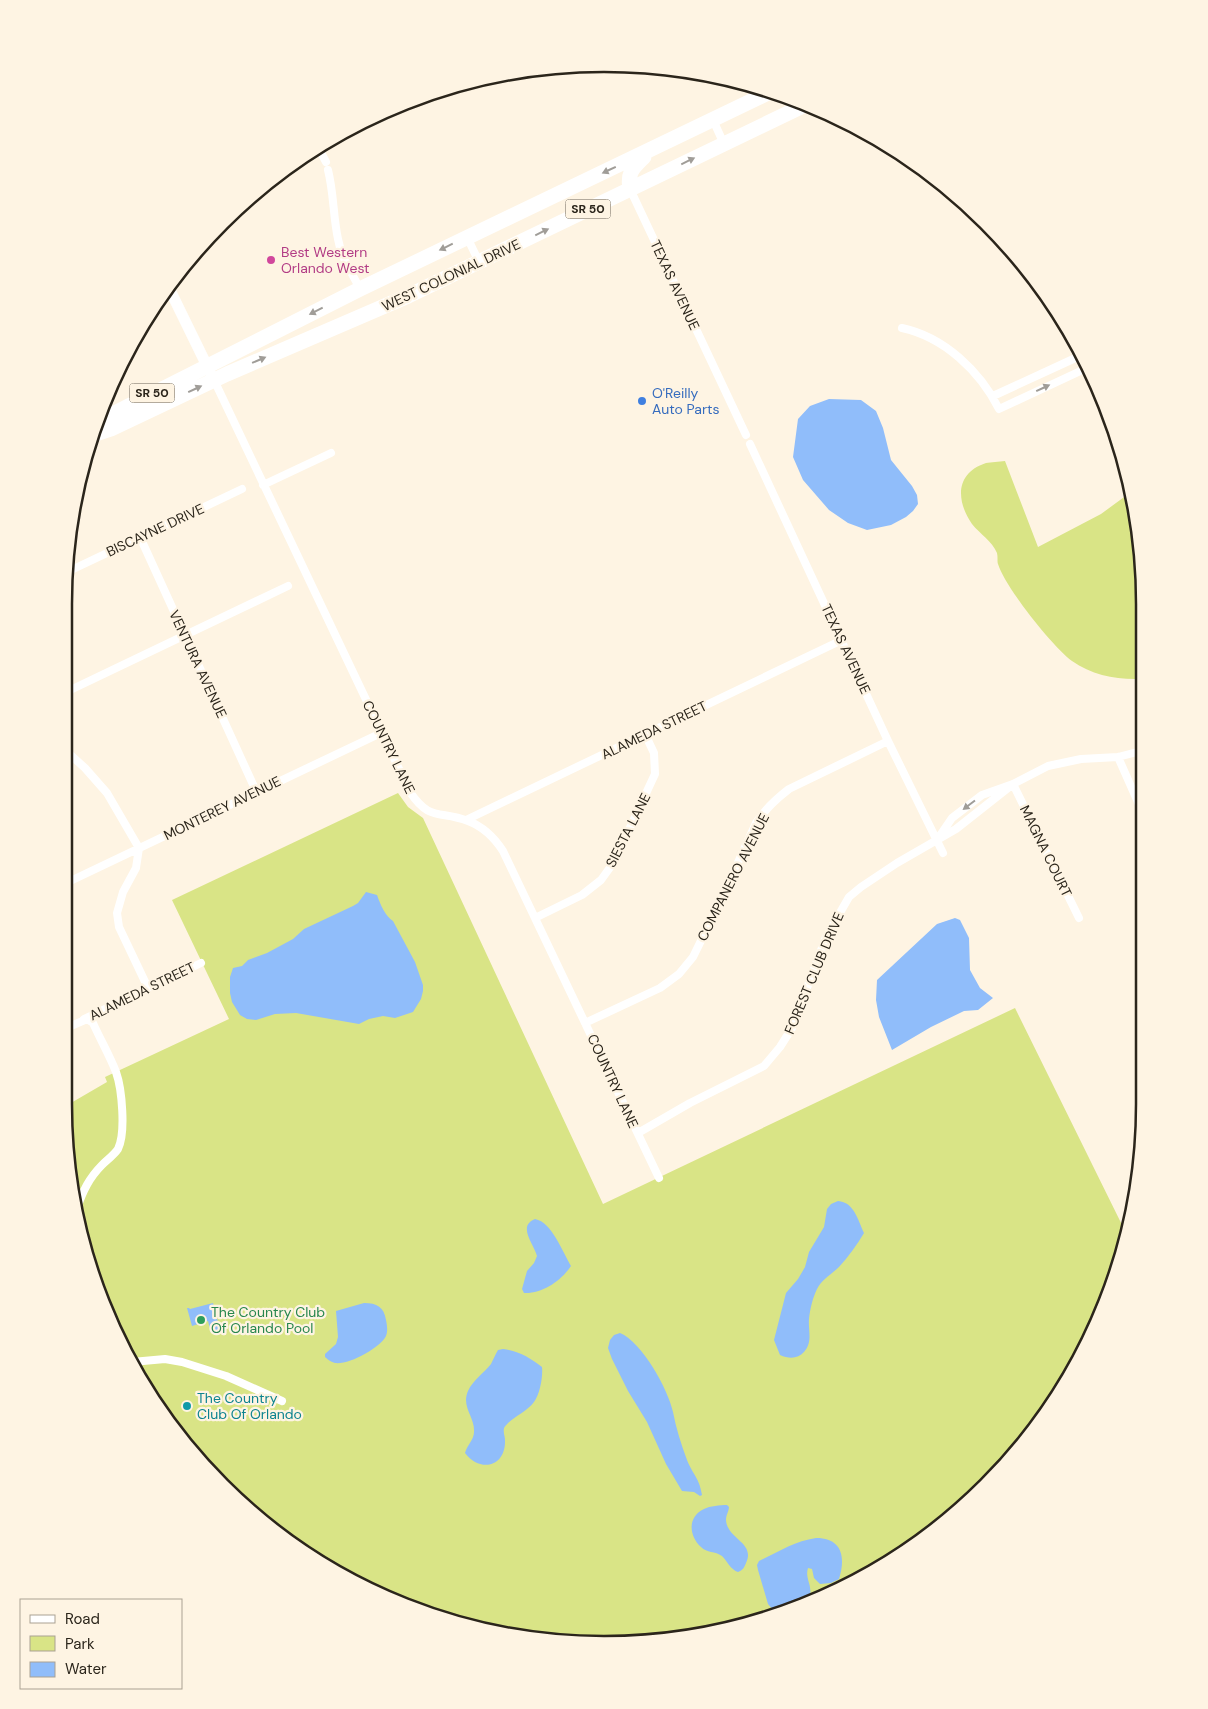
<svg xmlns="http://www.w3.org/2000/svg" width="1208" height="1709" font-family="'DM Sans',sans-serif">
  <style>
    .green { fill: #d9e486 }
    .water { fill: #90bdfa }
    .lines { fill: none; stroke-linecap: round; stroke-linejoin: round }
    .street { stroke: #fff; stroke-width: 8 }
    .secondary { stroke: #fff; stroke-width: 11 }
    .highway { stroke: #fff; stroke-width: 15 }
    .oneway { fill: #a09d98 }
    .hotel-dot { fill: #d1479c; stroke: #fef4e3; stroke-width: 2 }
    .shop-dot { fill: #3f7fe0; stroke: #fef4e3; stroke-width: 2 }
    .leisure-dot { fill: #2e9e5b; stroke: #fef4e3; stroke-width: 2 }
    .culture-dot { fill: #0f9aa8; stroke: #fef4e3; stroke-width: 2 }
    .labels { text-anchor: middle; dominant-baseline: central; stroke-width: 4.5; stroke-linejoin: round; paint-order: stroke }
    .shield { fill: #fef4e3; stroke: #6a6357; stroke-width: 1 }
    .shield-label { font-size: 12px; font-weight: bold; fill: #2b251b }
    .hotel-label { font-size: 14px; fill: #b23c85; stroke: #fef4e3; text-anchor: start }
    .street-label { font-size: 14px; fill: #2b251b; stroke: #fef4e3 }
    .shop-label { font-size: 14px; fill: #366cbe; stroke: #fef4e3; text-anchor: start }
    .leisure-label { font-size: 14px; fill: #27864d; stroke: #fef4e3; text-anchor: start }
    .culture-label { font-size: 14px; fill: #0d838f; stroke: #fef4e3; text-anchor: start }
    .rim { fill: none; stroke: #2b251b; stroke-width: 2.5 }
  </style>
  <rect width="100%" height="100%" fill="#fef4e3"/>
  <path class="green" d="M1005,461l33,86 63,-33 30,-22 9,41v146c-23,1 -48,-4 -68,-18 -20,-15 -67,-74 -74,-97 -1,-3 0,-7 -1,-11 -5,-12 -17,-19 -25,-29 -16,-23 -17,-51 14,-61 5,-1 13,-1 19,-2z
    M398,793l10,14 15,11 180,386 412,-196 112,227 -1,10 -37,99 -56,90 -73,77 -117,79 -134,45 -105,10 -70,-4 -137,-37 -63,-31 -86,-62 -93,-106 -50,-93 -23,-67 -18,-138 43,-25 -2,-5 124,-58 -57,-119z"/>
  <path class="water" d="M829,399l32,1 15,11 7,17 8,32 21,26 5,9 1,9 -5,7 -7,6 -15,8 -24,5 -19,-7 -19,-13 -26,-30 -10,-23 5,-38 12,-13z
    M366,892l11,3c3,9 9,22 16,26l22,41 8,23v6l-2,8 -8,13 -18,6 -12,-2 -14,3 -10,5 -63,-11 -21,1 -19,6 -9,-1 -7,-4 -8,-13 -2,-9v-16l3,-9 9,-2 6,-6 19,-7 26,-14 11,-10 49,-23 5,-3z
    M955,918l5,2 9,18 1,32 10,18 13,10 -15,12 -14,1 -33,16 -39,23 -13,-33 -3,-17 1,-20 60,-56z
    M838,1201c16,1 20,19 26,32 -7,12 -16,24 -25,34 -7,7 -17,12 -22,22 -4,8 -7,20 -8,30 -1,12 4,23 -5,33 -6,7 -15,7 -24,3l-6,-15 12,-47 12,-14 7,-12 4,-15 15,-25 3,-18 4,-5z
    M535,1219c17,3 28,34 36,47 -10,15 -29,28 -47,27l-2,-4 5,-18 7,-8 3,-7c-3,-12 -20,-30 -2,-37z
    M213,1303l7,27 -9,3 -3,-12 -16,5 -5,-18h2l1,1z
    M364,1303c13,0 20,4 22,17 1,5 2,11 0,16 -6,12 -37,29 -51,27 -4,-1 -7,-3 -10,-6v-3l11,-10 2,-7 -2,-26z
    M620,1333c22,9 48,56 53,79 3,16 8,32 14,48 6,15 12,17 15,35l-2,1 -6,-4 -12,-1 -16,-27 -19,-42 -19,-31 -16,-32 -4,-11 2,-8 4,-5z
    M503,1349c16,2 27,9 39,18 1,10 -2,27 -8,35 -8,11 -23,15 -30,26 -1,5 1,8 1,12 1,27 -25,33 -40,13 2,-8 9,-13 9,-21 1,-15 -13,-25 -6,-41 5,-11 16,-18 23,-27 2,-4 4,-9 7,-14z
    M727,1505l2,2c0,4 -3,8 -3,12 0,20 30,23 20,44 -2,5 -3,7 -8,9 -7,-2 -11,-11 -16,-16 -7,-5 -15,-3 -21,-9 -12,-11 -14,-30 3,-38 6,-3 16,-4 23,-4z
    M816,1538c26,0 30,19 23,41l-8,4 -11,1 -6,-6 -2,-9 -4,-1c-4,12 8,20 -1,34l-28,9 -6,-1 -5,-6 -10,-34 -1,-5 2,-4c19,-9 36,-20 57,-23z"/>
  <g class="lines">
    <path class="street" d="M713,120l11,24
      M318,147l8,15
      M328,170c6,24 5,46 10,69 3,18 14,34 22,50
      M630,189l116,246
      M467,237l12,25
      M902,328c42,9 78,43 97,81l90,-42
      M214,380l196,412c20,30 30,18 58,29 16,6 26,16 35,30l156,327
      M993,396l89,-41
      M750,444l138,297 55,112
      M263,485l68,-32
      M140,537l116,254
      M67,572l175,-83
      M64,693l224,-107
      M64,749l21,19 22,25 32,55 -3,20 -13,24 -6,21 2,14 29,61
      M1118,757l23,52
      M1013,784l66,134
      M466,820l376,-180
      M939,837l13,-19 30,-23 31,-11 35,-18 33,-7 37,-2 23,-6
      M64,884l317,-151
      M535,918l47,-23 19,-15 13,-18 41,-88 -1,-21 -9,-19
      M84,1019l117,-56
      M585,1023l75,-35 19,-14 14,-17 27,-55 36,-79c9,-14 20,-24 33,-34l99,-48
      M64,1029l23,-10 6,4c7,16 17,33 23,49 6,17 10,61 2,77 -4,6 -11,11 -16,16 -13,13 -19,26 -25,43
      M638,1133l52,-30 74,-37 16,-19 12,-19 34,-91 23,-40 12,-10 36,-24 59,-34 57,-45
      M132,1362l33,-3 17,3 44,14 56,25"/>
    <path class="secondary" d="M168,286l42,86"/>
    <path class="highway" d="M630,189c-3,-17 3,-21 14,-32
      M97,422l263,-133 410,-197
      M93,435l18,-6 116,-55 181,-78 397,-191"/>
  </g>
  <defs><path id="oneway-solid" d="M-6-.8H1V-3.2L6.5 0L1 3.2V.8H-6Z" transform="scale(1.25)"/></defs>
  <g class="oneway">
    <use href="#oneway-solid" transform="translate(688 161) rotate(-26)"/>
    <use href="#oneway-solid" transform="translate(609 170) rotate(155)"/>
    <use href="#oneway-solid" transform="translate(542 232) rotate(-26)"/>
    <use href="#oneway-solid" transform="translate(446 247) rotate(154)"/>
    <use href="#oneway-solid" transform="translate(316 311) rotate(153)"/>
    <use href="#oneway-solid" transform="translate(259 360) rotate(-23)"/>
    <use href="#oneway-solid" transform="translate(1043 388) rotate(-25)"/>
    <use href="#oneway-solid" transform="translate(195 389) rotate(-25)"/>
    <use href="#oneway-solid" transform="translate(969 805) rotate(143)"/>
  </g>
  <circle class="hotel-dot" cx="271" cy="260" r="5"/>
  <circle class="shop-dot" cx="642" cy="401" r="5"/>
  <circle class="leisure-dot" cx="201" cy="1320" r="5"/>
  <circle class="culture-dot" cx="187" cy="1406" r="5"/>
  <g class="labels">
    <g class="shield">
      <rect x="565.5" y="199.5" width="45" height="19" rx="4"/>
      <rect x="129.5" y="383.5" width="45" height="19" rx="4"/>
    </g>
    <g class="shield-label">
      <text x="588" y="209">SR 50</text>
      <text x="152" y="393">SR 50</text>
    </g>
    <g class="hotel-label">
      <text x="281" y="252">Best Western<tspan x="281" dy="16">Orlando West</tspan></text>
    </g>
    <g class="street-label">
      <text transform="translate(451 275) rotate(-25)">WEST COLONIAL DRIVE</text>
      <text transform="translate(675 285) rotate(65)">TEXAS AVENUE</text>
      <text transform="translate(155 530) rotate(-25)">BISCAYNE DRIVE</text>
      <text transform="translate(846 649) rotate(65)">TEXAS AVENUE</text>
      <text transform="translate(198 664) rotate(65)">VENTURA AVENUE</text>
      <text transform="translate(654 730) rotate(-26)">ALAMEDA STREET</text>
      <text transform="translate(389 747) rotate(64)">COUNTRY LANE</text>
      <text transform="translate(222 808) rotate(-26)">MONTEREY AVENUE</text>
      <text transform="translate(628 830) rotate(-63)">SIESTA LANE</text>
      <text transform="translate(1046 851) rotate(64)">MAGNA COURT</text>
      <text transform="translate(733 877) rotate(-63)">COMPANERO AVENUE</text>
      <text transform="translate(814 973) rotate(-67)">FOREST CLUB DRIVE</text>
      <text transform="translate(142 991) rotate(-26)">ALAMEDA STREET</text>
      <text transform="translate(613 1081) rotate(65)">COUNTRY LANE</text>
    </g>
    <g class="shop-label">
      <text x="652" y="393">O'Reilly<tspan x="652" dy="16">Auto Parts</tspan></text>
    </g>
    <g class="leisure-label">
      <text x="211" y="1312">The Country Club<tspan x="211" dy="16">Of Orlando Pool</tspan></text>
    </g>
    <g class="culture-label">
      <text x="197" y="1398">The Country<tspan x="197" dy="16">Club Of Orlando</tspan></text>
    </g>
  </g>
  <path d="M0 0H1208V1709H0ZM604 72H604A532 532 0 0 1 1136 604V1104A532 532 0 0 1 604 1636H604A532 532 0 0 1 72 1104V604A532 532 0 0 1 604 72Z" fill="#fef4e3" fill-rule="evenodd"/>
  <path class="rim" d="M604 72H604A532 532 0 0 1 1136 604V1104A532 532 0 0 1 604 1636H604A532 532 0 0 1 72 1104V604A532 532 0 0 1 604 72Z"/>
  <rect x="20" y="1599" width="162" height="90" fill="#fef4e3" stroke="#aaa193"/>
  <rect x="30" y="1615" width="25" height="8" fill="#ffffff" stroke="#aaa193"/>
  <text x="65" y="1624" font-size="15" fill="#2b251b">Road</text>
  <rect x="30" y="1636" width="25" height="15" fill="#d9e486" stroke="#aaa193"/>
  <text x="65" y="1649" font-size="15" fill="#2b251b">Park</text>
  <rect x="30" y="1662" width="25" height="15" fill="#90bdfa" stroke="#aaa193"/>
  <text x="65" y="1674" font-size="15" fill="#2b251b">Water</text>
</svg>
